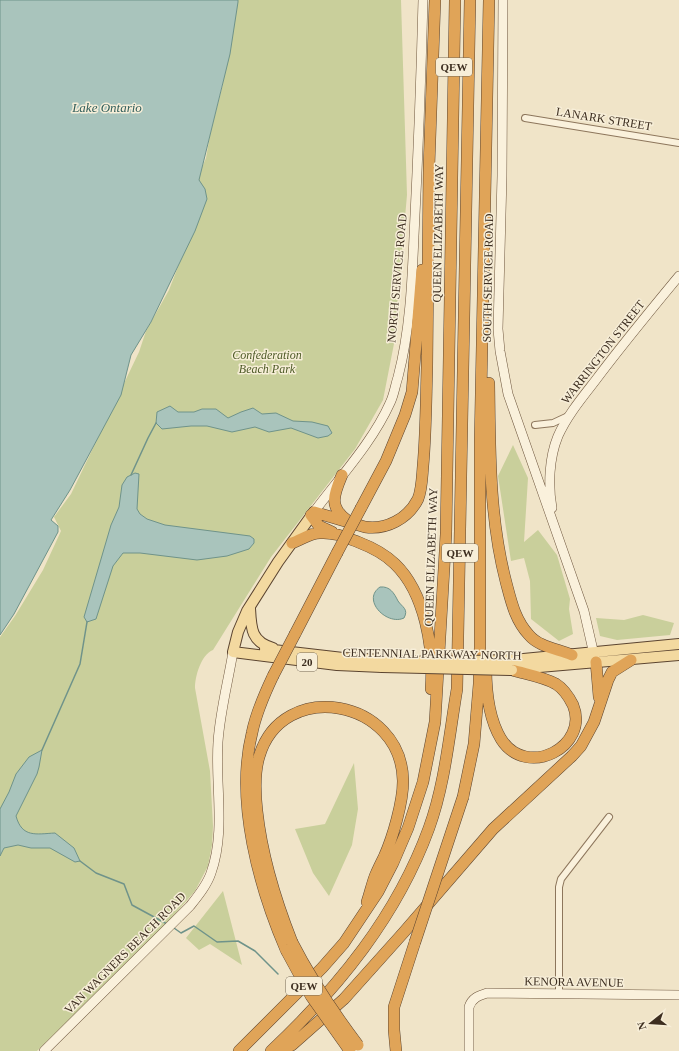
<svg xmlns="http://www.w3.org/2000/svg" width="679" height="1051" font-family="Georgia,serif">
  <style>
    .green { fill: #c9cf9b }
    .water { fill: #a9c4bc; stroke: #6f938a }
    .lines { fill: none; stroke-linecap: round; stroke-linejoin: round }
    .stream { stroke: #6f938a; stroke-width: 1.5 }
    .street-casing { stroke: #8d765c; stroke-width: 8 }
    .secondary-casing { stroke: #6f573f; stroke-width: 10 }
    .primary-casing { stroke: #5b4430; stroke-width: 12 }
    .highway-casing { stroke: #5b4430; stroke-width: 12 }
    .street { stroke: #faf1dc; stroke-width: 6 }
    .secondary { stroke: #faf1dc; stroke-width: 9 }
    .primary { stroke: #f3d9a0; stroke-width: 10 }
    .highway { stroke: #e0a458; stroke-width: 11 }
    .primary-bridge-casing { stroke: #5b4430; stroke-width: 12; stroke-linecap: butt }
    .highway-bridge-casing { stroke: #5b4430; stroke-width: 12; stroke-linecap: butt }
    .primary-bridge { stroke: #f3d9a0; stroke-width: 10 }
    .highway-bridge { stroke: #e0a458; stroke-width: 11 }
    .labels { text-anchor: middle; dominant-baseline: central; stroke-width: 3; stroke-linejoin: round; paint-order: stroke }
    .shield { fill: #f7eed8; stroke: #756857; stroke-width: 1 }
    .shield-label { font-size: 11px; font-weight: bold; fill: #3d2e20 }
    .street-label { font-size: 12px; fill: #3d2e20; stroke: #f7eed8 }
    .park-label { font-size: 12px; font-style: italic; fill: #4d5a26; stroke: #f7eed8 }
    .water-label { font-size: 13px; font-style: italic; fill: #2f5d5a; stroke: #f7eed8 }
  </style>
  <rect width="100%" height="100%" fill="#f0e4c8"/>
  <path class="green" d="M235,0h166l6,195 -10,112 3,6 -17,87 -28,49 -84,108 -58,93c-12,5 -18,26 -18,38l15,83 3,55 -1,19 -4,21 -13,25 -34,39 -124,121h-37v-414l15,-21 28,-46 18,-39 -7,-14 17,-23 68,-142 7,-21 23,-41 27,-70 8,-25 -6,-18 8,-19 4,-23 13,-51 1,-19z
    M513,445l15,33 -4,64 14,-12 19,25 13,44 -1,10 4,25 -14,7 -28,-22 -1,-38 -6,-23 -13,3 -13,-85z
    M643,615l31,8 -4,12 -53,5 -17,-4 -4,-18 28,2z
    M354,763l4,46 -6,36 -23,51 -16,-23 -18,-44 30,-5z
    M223,891l19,74 -32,-21 -11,6 -13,-12z"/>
  <path class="water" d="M0,0h238v2l-8,52 -31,126 6,9 2,10 -12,32 -44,91 -20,33 -10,40 -51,95 -19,30 7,6v6l-44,82 -14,21z
    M170,406l8,6h16l8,-3h14l12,9 13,-6 12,-4 9,6 14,-1 17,8 19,1 16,4 4,7 -4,3 -10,2 -27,-10 -22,4 -14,-5 -23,5 -25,-6h-16l-29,3 -6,-6 1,-11z
    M135,473l4,1 -2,35 3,5 7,5 18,6 85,11 4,3v4l-5,6 -22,7 -30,4 -57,-7h-17l-10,13 -17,53 -9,3 -3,-5 27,-92 8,-18 3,-22 5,-8z
    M380,587c10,-1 14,6 18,14 4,6 11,8 6,17 -17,8 -43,-18 -24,-31z
    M42,750l-3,17 -2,7 -21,42c6,22 20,18 39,17l19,15 6,13 -5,1 -25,-14h-19l-13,-3 -14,3 -4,8v-47l9,-17 7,-18 13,-17z"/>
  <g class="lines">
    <path class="stream" d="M131,475l17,-37 8,-15
      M42,750l38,-86 7,-42
      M80,861l16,12 28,11 8,21 35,19
      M174,928l7,5 13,-7 23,16 21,-1 17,10 23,23"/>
    <g class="street-casing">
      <path id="street" d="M525,118l154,25
        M535,425l18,-2 15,-7
        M559,994v-107l2,-8 48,-62"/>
    </g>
    <g class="secondary-casing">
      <path id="secondary" d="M503,0l-1,176 -4,153 2,22 8,43 76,217 11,48
        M552,508c-4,-23 -3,-50 6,-72 9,-20 23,-37 37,-55 27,-36 55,-70 84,-105
        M314,512c26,-35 58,-69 76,-109 4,-8 5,-17 8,-26 12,-46 14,-94 16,-141 4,-79 7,-157 9,-236
        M44,1051l146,-145c8,-10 17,-21 21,-33 15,-42 4,-88 7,-131 2,-30 10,-60 15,-90
        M469,1051v-44c3,-9 9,-11 18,-14l192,2"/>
    </g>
    <g class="primary-casing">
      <path id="primary" d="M314,512l-36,50 -31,49 -9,21 -5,20 104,13 45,2
        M250,608c1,20 1,34 23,40
        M265,649l78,9 40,2
        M513,660l166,-16
        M516,669l163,-14"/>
    </g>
    <g class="highway-casing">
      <path id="highway" d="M489,383c1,67 0,134 17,199 5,19 9,38 23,53 10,12 29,14 43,20
        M342,475c-8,19 -14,32 6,46
        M361,508l25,-47 19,-46 7,-23 10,-122
        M314,512l51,15c21,3 43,-8 53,-28 4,-10 4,-22 5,-33 3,-33 3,-66 4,-99 1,-67 1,-134 2,-200 2,-56 4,-111 6,-167
        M311,515l8,11 13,6
        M292,543c9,-3 18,-10 28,-10 14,-1 25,4 38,9 13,5 27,12 37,22 30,29 39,84 36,125
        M295,634l42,-81
        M596,662l3,35
        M486,668c0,23 3,51 15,71 26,41 89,7 72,-34 -4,-8 -9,-16 -17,-21 -12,-7 -31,-10 -44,-14
        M273,676c-9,19 -17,37 -21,57 -17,68 7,154 34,217
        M463,797l11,-53 5,-60 1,-37v-203l9,-444
        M292,942c-17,-43 -30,-85 -35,-131 -2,-18 -3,-37 2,-54 23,-80 143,-58 144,24 0,21 -10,56 -19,76 -3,6 -6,12 -9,19 -3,8 -5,17 -8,26
        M239,1051l83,-83 22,-25 34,-51 15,-29 15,-35 15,-46 12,-60 11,-188 9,-534
        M271,1051c67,-63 126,-135 158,-223 16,-44 20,-92 28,-139l13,-689
        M279,1051l13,-6 52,-46 60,-67 89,-103 79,-73 9,-10 13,-24 14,-42 4,-8 19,-12
        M396,1051l-2,-21v-23l21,-65"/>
    </g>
    <use href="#street" class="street"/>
    <use href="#secondary" class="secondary"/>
    <use href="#primary" class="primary"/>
    <use href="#highway" class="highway"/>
    <g class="primary-bridge-casing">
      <path id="primary-bridge" d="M383,660l45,2 85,-2
        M382,667l130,3"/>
    </g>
    <g class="highway-bridge-casing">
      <path id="highway-bridge" d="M337,553l24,-45
        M273,676l22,-42
        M292,942c19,37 41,70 66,103
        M415,942l48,-145
        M286,950l25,46 39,55"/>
    </g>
    <use href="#primary-bridge" class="primary-bridge"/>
    <use href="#highway-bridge" class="highway-bridge"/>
  </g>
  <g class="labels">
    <g class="shield">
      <rect x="436" y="58" width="36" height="18" rx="3"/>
      <rect x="442" y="544" width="36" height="18" rx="3"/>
      <rect x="297" y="653" width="20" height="18" rx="3"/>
      <rect x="286" y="977" width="36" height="18" rx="3"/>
    </g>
    <g class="shield-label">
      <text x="454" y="67">QEW</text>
      <text x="460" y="553">QEW</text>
      <text x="307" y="662">20</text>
      <text x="304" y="986">QEW</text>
    </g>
    <g class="street-label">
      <text transform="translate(604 119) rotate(9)">LANARK STREET</text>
      <text transform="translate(438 233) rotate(-89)">QUEEN ELIZABETH WAY</text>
      <text transform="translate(397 278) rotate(-85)">NORTH SERVICE ROAD</text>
      <text transform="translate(488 278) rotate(-89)">SOUTH SERVICE ROAD</text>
      <text transform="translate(603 352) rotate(-52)">WARRINGTON STREET</text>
      <text transform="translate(431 557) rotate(-88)">QUEEN ELIZABETH WAY</text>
      <text transform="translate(432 654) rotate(1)">CENTENNIAL PARKWAY NORTH</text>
      <text transform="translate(125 953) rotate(-45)">VAN WAGNERS BEACH ROAD</text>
      <text transform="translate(574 982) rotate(1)">KENORA AVENUE</text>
    </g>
    <g class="park-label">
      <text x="267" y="355">Confederation<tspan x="267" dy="14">Beach Park</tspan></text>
    </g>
    <g class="water-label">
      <text x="107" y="107">Lake Ontario</text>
    </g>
  </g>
  <g transform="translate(651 1023) rotate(253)" stroke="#f7eed8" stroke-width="3" paint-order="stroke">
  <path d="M0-3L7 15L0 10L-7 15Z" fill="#3d2e20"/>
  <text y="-6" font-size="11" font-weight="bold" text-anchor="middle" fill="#3d2e20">N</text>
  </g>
</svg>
